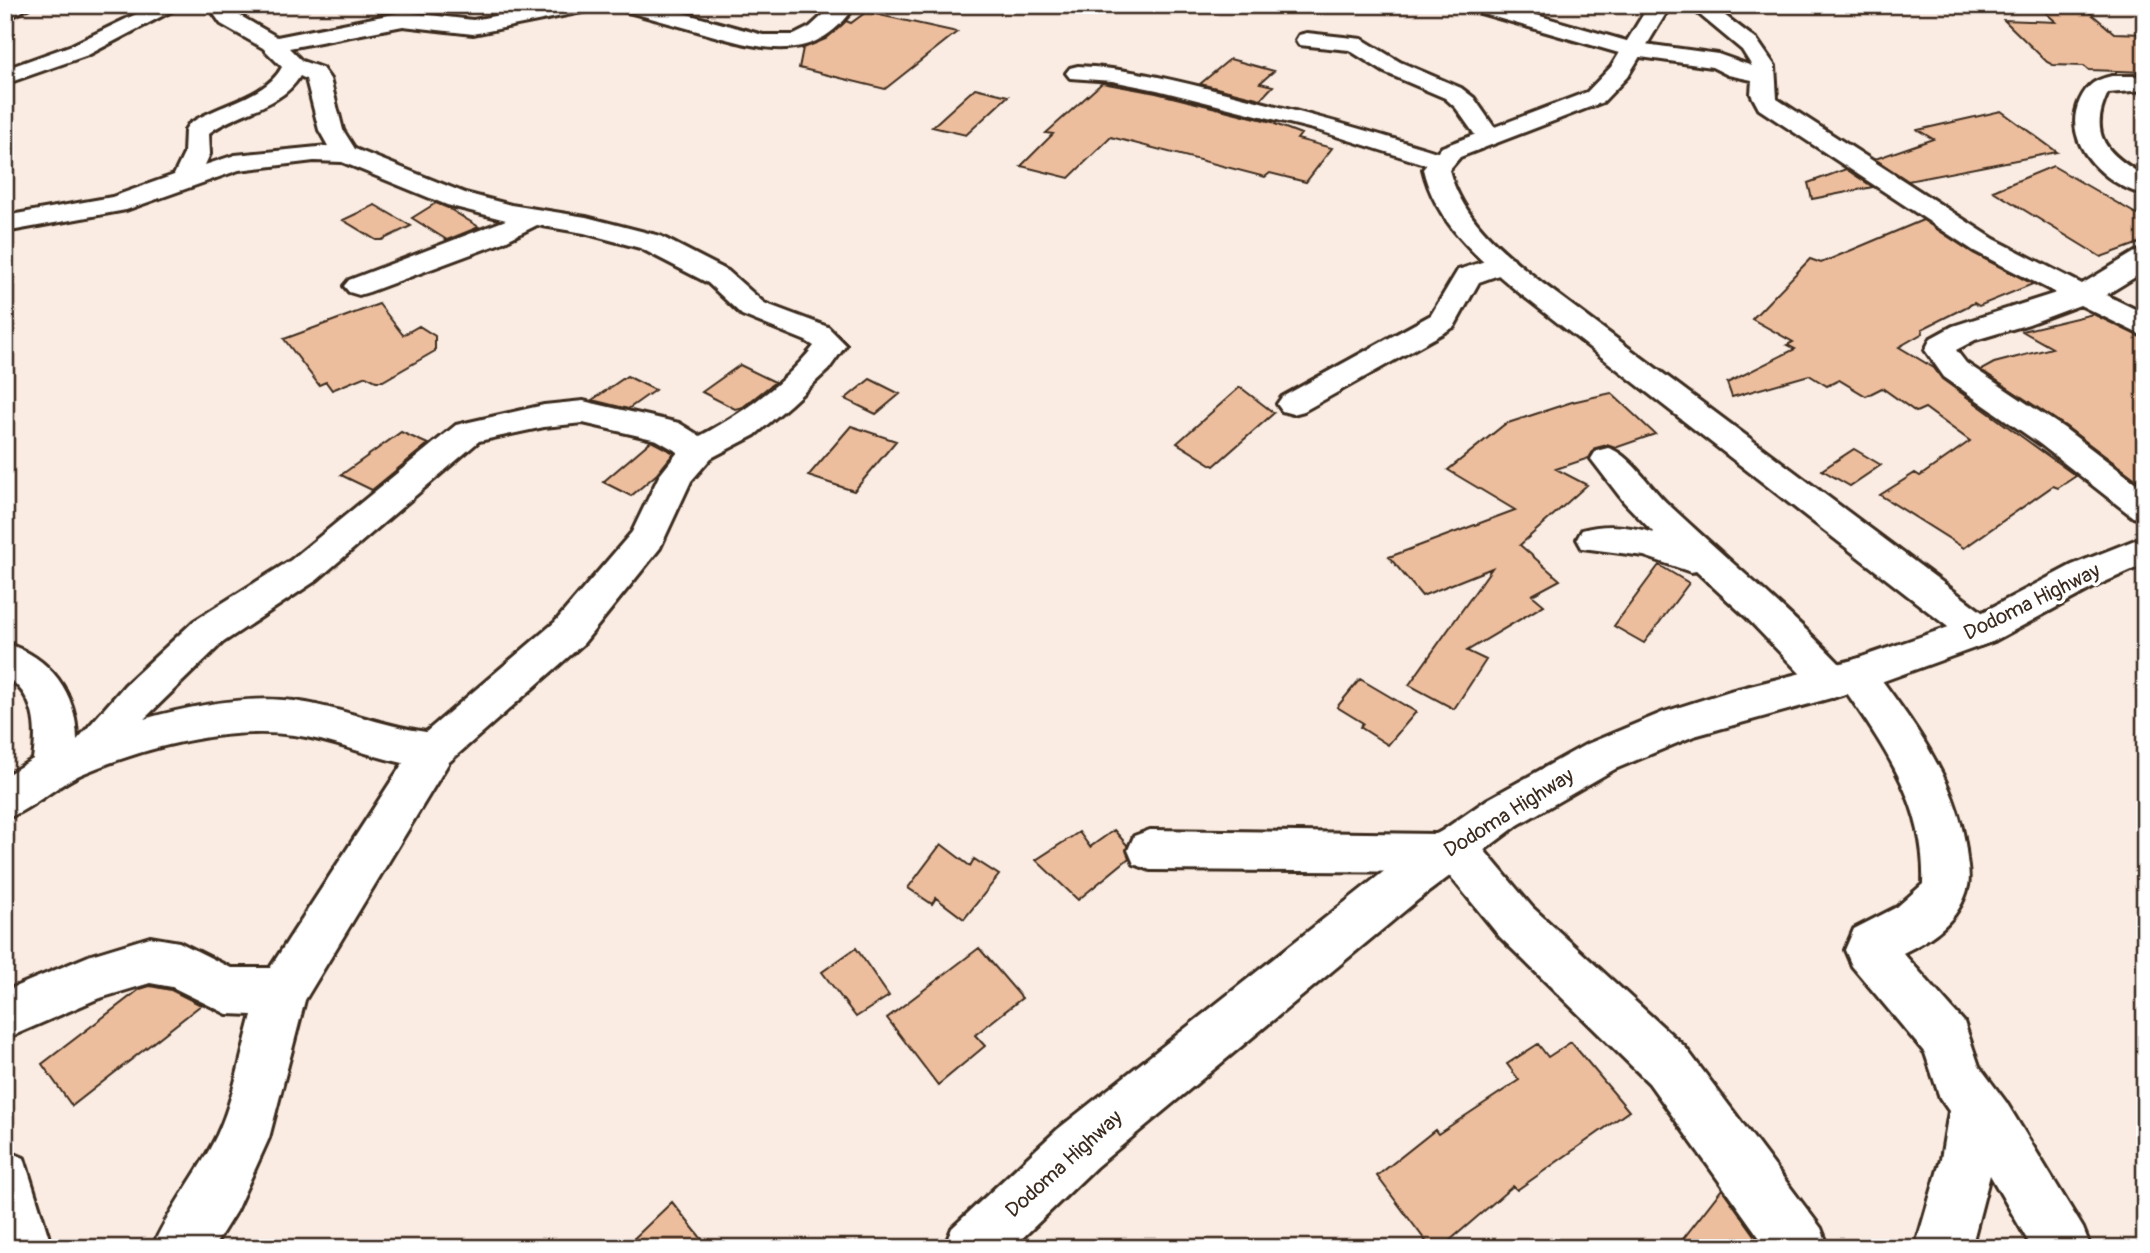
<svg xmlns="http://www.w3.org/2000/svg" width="2150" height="1253" font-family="Pangolin,sans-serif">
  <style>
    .building { fill: #edbe9d; stroke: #3b2a1e; stroke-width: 2 }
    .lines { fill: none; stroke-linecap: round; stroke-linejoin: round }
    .minor-casing { stroke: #3b2a1e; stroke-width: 6 }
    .tertiary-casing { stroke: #3b2a1e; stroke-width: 6 }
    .trunk-casing { stroke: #3b2a1e; stroke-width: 6 }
    .minor { fill: #fff; fill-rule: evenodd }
    .tertiary { fill: #fff; fill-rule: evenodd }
    .trunk { fill: #fff; fill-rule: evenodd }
    .labels { text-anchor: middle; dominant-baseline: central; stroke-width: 7; stroke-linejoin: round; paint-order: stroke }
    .street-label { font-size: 21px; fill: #3b2a1e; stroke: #fff }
  </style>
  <rect width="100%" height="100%" fill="#faece2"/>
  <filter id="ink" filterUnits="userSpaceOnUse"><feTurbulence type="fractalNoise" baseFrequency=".0143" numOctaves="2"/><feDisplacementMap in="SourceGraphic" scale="14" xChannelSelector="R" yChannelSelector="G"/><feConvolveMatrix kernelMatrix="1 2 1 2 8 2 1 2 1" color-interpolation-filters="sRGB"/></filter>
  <g filter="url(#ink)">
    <path class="building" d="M2037,5h44l33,28 31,1v38l-56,-2 -5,-4 -31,-1 -6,-3 -43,-42 52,2z
      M866,12l91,20 -72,57 -86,-21 4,-20 23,-9 20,-18 5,2z
      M1230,59l44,12 -14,12 13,3 -12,13 -61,-15z
      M1102,83l54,10 120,30 -1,1 26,10 -4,5 35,9 -26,34 -36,-9 -5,4 -154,-40 -42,41 -48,-12 32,-32 -7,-1z
      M975,88l33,8 -42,39 -34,-8z
      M2001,111l56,41 -149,29 -33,-22 58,-20 -15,-9z
      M2053,166l92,53v22l-44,16 -108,-66z
      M1846,169l27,18 -61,12 -4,-16z
      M436,203l12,5 31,19 -32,13 -35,-22z
      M375,205l36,21 -29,14h-6l-33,-20z
      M1923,220l50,33 60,31 -54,22 -5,-3 -52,26 1,4 -24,14 35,21 8,11 134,97 -18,12 -5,-2 -89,62 -84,-53 35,-22 5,3 50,-35 -45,-33 -9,4 -34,-24 -16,8 -27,-16 -12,6 -18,-11 -77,22 -5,-14 68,-34 -8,-4 6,-3 -41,-23 58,-60 11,4z
      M379,304l24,31 16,-9 16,10v15l-52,30h-7l-10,-5 -34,14 -6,-8 -7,3 -35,-46z
      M2093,314l52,25v147l-80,-60 -84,-56 13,-7 58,-15 -30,-17z
      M740,365l35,17 -32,25 -8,2 -33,-17z
      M627,376l28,14 -27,19 -36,-9z
      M870,379l30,15 -24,20 -31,-15z
      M1240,387l34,26 -60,53 -37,-23z
      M1611,393l44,41 -40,14 -8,-3 -12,3 -6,10 -33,11 31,16 -67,60 40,35 -28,15 12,10 -77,46 19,9 -32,49 -45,-24 83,-117 -70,28 -33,-39 126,-47 -67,-40 57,-46 67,-22z
      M851,426l45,15 -42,50 -46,-15z
      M401,432l27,12 -56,46 -31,-15z
      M651,441l23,12 -17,21 -26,22 -28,-14z
      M1854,449l27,16 -31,21 -28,-16z
      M1659,565l30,18 -45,60 -30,-17z
      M1360,679l56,33 -28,33 -28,-18 3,-4 -26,-16z
      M1114,830l13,15 2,13 -51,42 -42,-40 43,-28 11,15z
      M941,844l29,22 4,-7 25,16 -35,44 -28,-21 -4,6 -24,-16z
      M856,948l33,48 -33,21 -34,-45z
      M979,948l43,50 -47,37 10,11 -47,39 -51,-67z
      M150,986l21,4 30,15 -129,101 -30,-42 98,-75z
      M1571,1042l58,69 -112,79 -4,-4 -72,62h-10l-54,-72 58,-46 3,4 81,-54 -12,-16 31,-20 10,13z
      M1722,1189l42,59h-88z
      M672,1202l37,46h-85z"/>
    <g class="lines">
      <g class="minor-casing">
        <path id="minor" d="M33,5l-28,16v-15z
          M155,5h28l-95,50 -83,29v-15l67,-24z
          M222,5h22l-7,9 40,23 126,-25 70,8 79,-15h45l-10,6 -114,23 -70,-8 -114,22 13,13 20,7 8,11 13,51 12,19 110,44 46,12 75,12 74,19 68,35 36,32 64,24 18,18 -18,25 -38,35 -35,30 -44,23 -20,23 -31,67 -77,96 -134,118 -144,238 -36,138 -33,73 -23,37h-61c17,-40 46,-74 65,-113 17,-36 24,-81 35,-120l-25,-1 -55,-27 -22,-4 -53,16 -92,40v-48l86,-36 59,-18 29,5 52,26h39l133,-205c-37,-8 -72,-23 -109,-28 -68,-9 -148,12 -210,38 -28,12 -50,35 -79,46v-43l28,-17c5,-33 2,-64 -28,-83v-33c45,14 72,49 72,97l48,-55 69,-64 97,-61 165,-135 88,-20 39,-4 96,22 21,13c42,-22 84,-52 114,-90l-8,-5 -64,-26 -34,-32 -68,-35 -56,-15 -47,-8 -36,18 -132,49 -10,3 -10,-3 -5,-6 5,-6 157,-60 -59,-15 -105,-43 -28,-1 -75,9 -113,40 -121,22v-16l107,-19 62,-22 10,-21 1,-24 3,-5c28,-21 77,-26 94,-58l-19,-19 -42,-24 -7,-10zM300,76l6,3 13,51 9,16 -93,9 -30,10 5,-11 -1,-21c29,-22 72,-25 91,-57zM583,423l74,17 21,12 -19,24 -27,56 -77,90 -129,110c-45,-6 -87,-25 -132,-31 -49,-6 -103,5 -150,18l78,-76 95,-63 162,-139 65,-14z
          M619,5h35l109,30h31l16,-8 24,-22h22c-40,58 -87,46 -145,30 -30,-9 -60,-17 -90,-25z
          M1468,5h34l128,37 88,12 34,12 -10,-16 -54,-45h23l46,35 18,26 2,33 217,140 88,45 53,-32 10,-2v21l-39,24 39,19v23l-65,-32 -51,19 -54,16 -19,10 10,13 98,65 81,62v30l-12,-3 -93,-73 -96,-67 -19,-27 6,-12 22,-12 103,-33 -82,-42 -215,-142 -8,-15 1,-14 -24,-5 -16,-8 -86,-12 -156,-45z
          M1307,33l55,6 38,23 61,26 13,10 27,39 -3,5h-18l-24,-34 -11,-10 -61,-26 -35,-22 -50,-5 -3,-5 3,-5z
          M1078,66c51,2 99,15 148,27 75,19 149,39 223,63l4,5 -4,5 -9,3 -123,-39 -160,-40 -45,-9 -42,-3 -4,-5 4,-5z
          M2112,76h33v14l-37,3c-21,43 0,62 37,83v19c-40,-10 -85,-52 -65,-95 8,-16 15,-20 32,-24z
          M1503,255l10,3 4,6 -4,6 -34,12 -25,45 -150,84 -11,3 -11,-3 -5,-7 5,-7 149,-82 27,-45z
          M1608,448c21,5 43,41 61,57 57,54 118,103 172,160l15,-6 14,5c43,59 91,120 97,195 1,9 3,19 1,27 -8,34 -36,53 -65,67l61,69 15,44 27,36 77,126 8,20h-59l-42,-73 -19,73h-56l26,-89 8,-48 -9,-13 -15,-45 -73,-87 -7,-16 9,-21 43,-22 26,-23c3,-75 -35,-132 -76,-191l-14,5 -14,-5 -73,-76 -50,-46 -5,1 -47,-16 -62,-8 -5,-9 5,-9c24,-7 48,-4 72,3l-30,-31 -33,-43 5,-8z
          M1453,826l16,6 63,75 153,140 136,181 8,20h-62l-118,-165 -149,-146 -53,-65 -297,-2 -16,-6 -6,-14 6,-14 16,-6 286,4z
          M5,1150l19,8 28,90h-47z"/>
      </g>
      <g class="tertiary-casing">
        <path id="tertiary" d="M1649,5h22l-43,71 -25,26 -143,55 -11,13c14,51 54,81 93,113l452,338 5,10 -5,10 -14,5 -14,-5 -444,-346c-42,-35 -86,-71 -99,-126l19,-22 145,-55 24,-25z"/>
      </g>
      <g class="trunk-casing">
        <path id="trunk" d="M2145,536v28l-47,21 -104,56 -138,50 -162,45 -79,33 -97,56 -99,74 -323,268 -84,81h-68l8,-20 106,-99 329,-260 101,-70 97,-54 79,-33 66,-21 123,-31 113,-39 106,-56z"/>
      </g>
      <use href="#minor" class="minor"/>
      <use href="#tertiary" class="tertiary"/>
      <use href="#trunk" class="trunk"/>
    </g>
  </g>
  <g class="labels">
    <g class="street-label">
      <text transform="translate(2032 602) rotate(-26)">Dodoma Highway</text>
      <text transform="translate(1509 813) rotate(-32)">Dodoma Highway</text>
      <text transform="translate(1064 1164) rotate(-42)">Dodoma Highway</text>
    </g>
  </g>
  <rect width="2150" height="1253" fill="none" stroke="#fff" stroke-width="28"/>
  <rect x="14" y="14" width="2122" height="1225" fill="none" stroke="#3b2a1e" stroke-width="2.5" filter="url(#ink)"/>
</svg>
